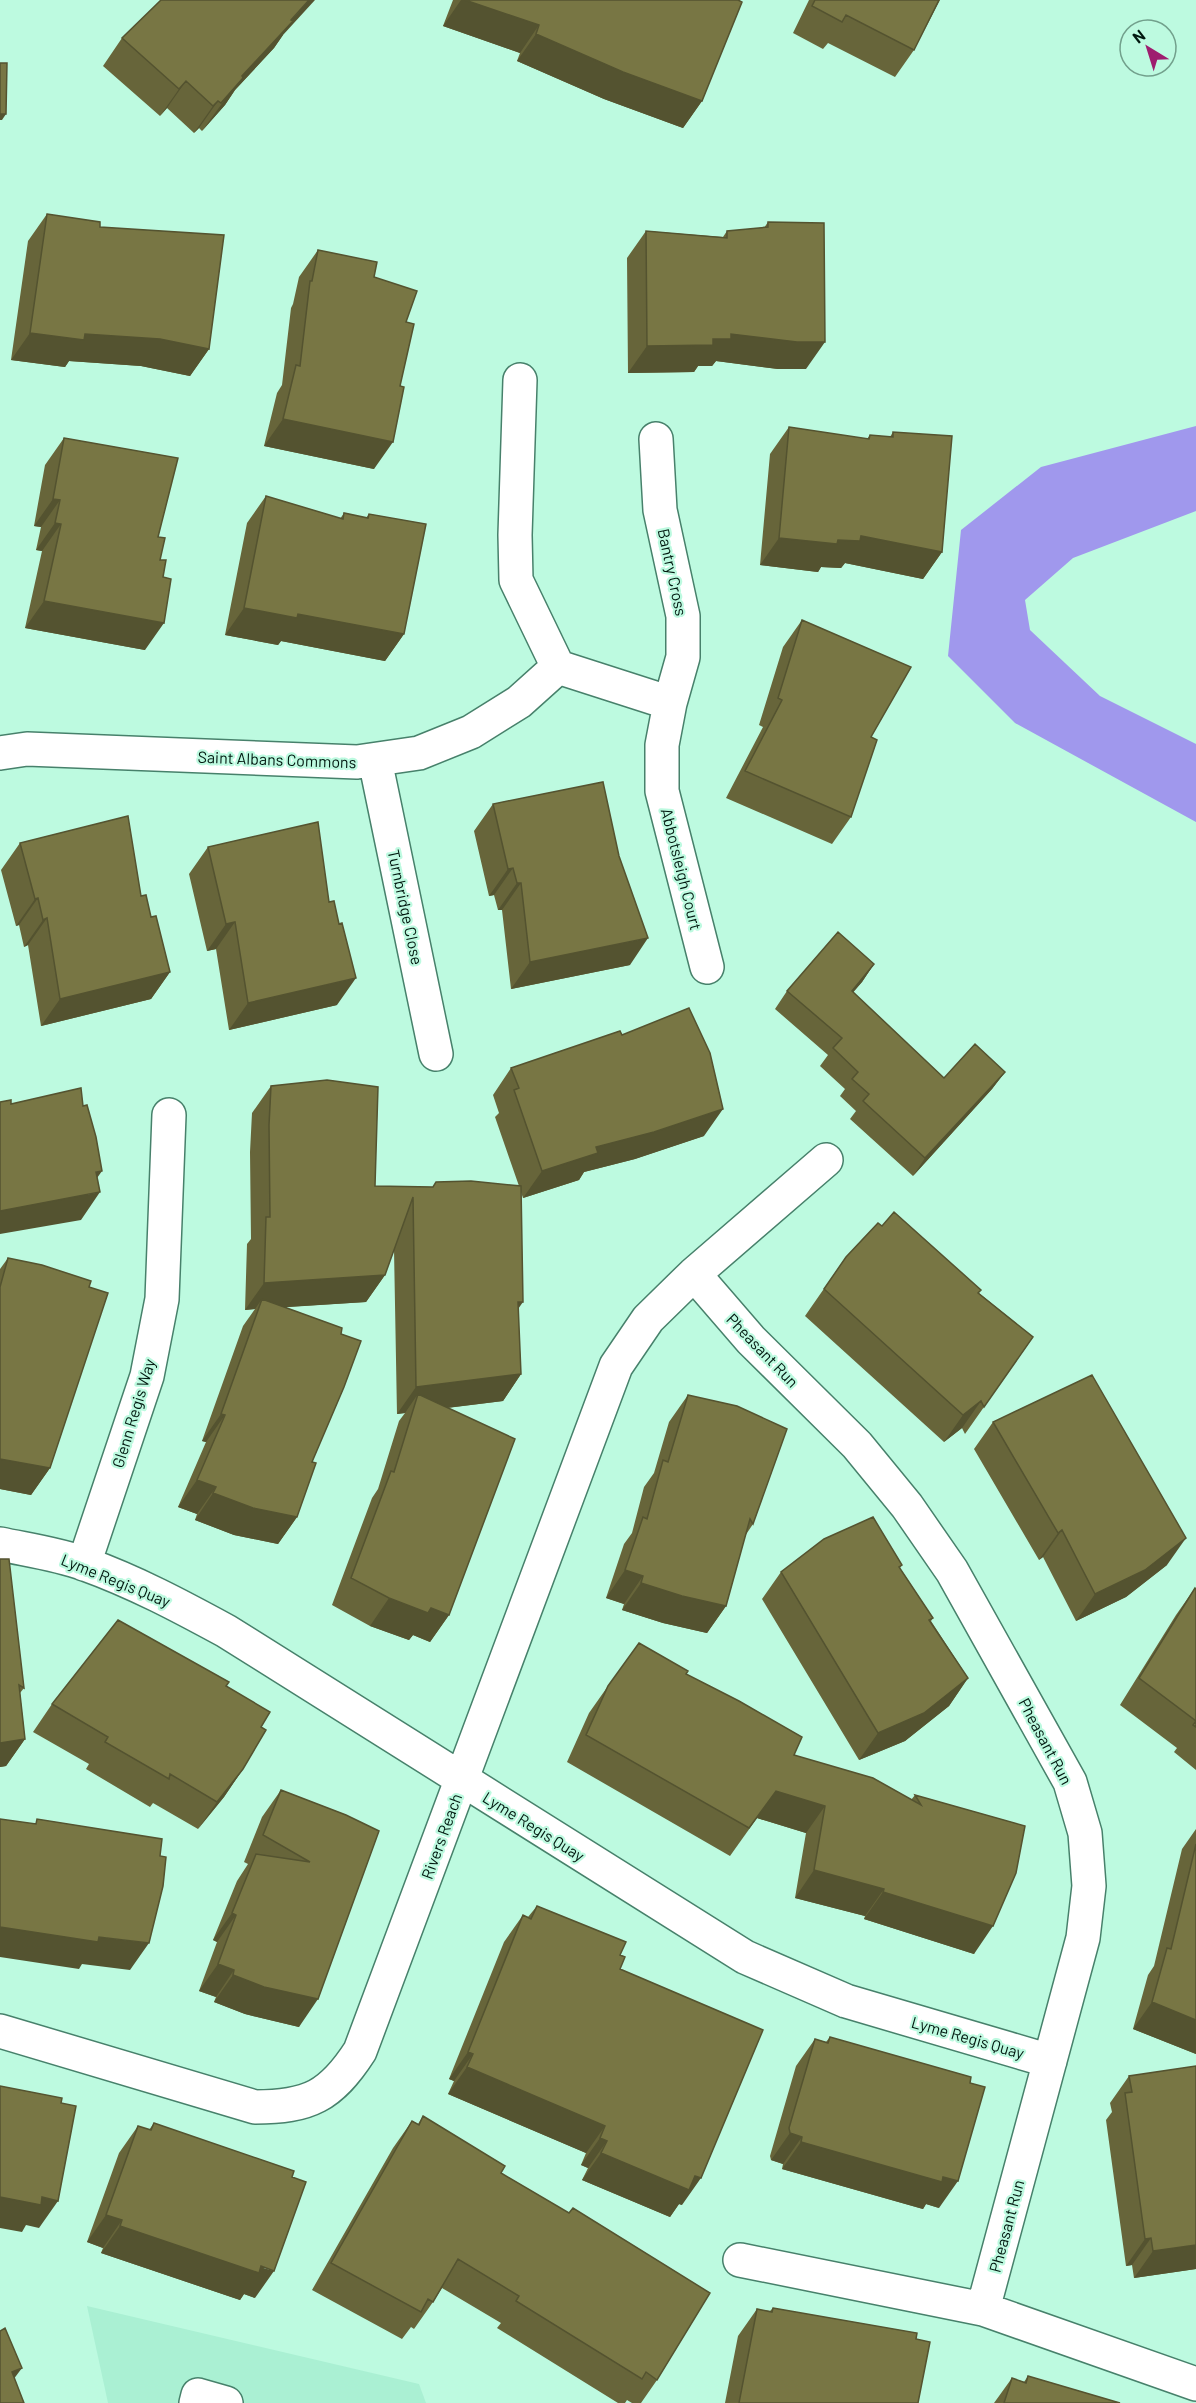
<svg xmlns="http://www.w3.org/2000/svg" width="1196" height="2403" font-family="Barlow,sans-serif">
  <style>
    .built { fill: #aaf0d3 }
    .water { fill: #a098ed }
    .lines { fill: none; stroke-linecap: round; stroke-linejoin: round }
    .minor-casing { stroke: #47816b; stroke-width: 36 }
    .minor { stroke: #fff; stroke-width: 33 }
    .wall { fill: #67653a }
    .shaded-wall { fill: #545330 }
    .building { fill: #787644; stroke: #545330; stroke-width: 1.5 }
    .labels { text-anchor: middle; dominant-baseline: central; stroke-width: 4.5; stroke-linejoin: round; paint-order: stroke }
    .street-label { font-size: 16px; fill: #01180f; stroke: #bdfae0 }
  </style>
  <rect width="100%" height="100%" fill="#bdfae0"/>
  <path class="built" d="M87,2306l332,78 7,19h-318z"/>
  <path class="water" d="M1196,426v85l-123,47 -48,42 5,30 70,66 96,48v78l-181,-99 -67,-67 13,-126 80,-63z"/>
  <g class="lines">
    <g class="minor-casing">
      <path id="minor" d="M520,380l-5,155 1,45 42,87
        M656,439l4,71 23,106v41l-13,46 -8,42v46l45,176
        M0,753l27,-4 330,13 62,-9 52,-21 48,-30 39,-35 112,36
        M375,760l61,294
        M694,1274l57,66 106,105 50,61 45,65 118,211 15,51 4,53 -6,52 -100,371
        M0,1544c28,6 58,10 85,20 50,18 95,42 141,67l519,326 101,44 204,60
        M84,1564l63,-188 15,-77 7,-184
        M0,2031l255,76c54,0 76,-11 105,-56l256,-685 32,-47 46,-45 132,-114
        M740,2260l243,49 213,75
        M196,2403l2,-8 28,8"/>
    </g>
    <use href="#minor" class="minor"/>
  </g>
  <path class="wall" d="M453,0h285l-36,101 -19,27 -79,-29 -87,-38 3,-8 -77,-27z
    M809,0h131l-26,50 -19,27 -67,-34 -5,6 -30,-16z
    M283,35l-9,13 -39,42 -10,15 -23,26 -3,-3 -5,5 -27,-25 -7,8 -57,-50 19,-28z
    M47,214l53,13 109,122 -19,27 -49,-10 -72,-5 -4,6 -54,-7 17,-119z
    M768,222l38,147h-28l-62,-8 -4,5h-14l-4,6 -66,1 -1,-115 19,-27 77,6 4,-6 37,-3z
    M318,250l56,27 32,45 -32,147 -110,-23 13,-53 5,-8 9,-77 2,-4 6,-27z
    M789,427l78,12 3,-4 20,2 3,-5 49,120 -19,27 -78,-16 -4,5 -20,-1 -3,5 -58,-7 10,-111z
    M64,438l94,99 -13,113 -120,-22 17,-77 -6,-1 5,-23 -7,-1 11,-61z
    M266,496l74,23 4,-6 22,5 3,-4 35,120 -19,27 -104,-20 -3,4 -53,-10 22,-112z
    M802,620l69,117 -20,80 -19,27 -106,-46 37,-71 -4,-2 24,-78z
    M493,804l137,161 -119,24 -9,-79h-4l-4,-15 -5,1 -15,-65z
    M20,843l121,53 10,21 19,55 -19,27 -110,27 -13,-81 -4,2 -5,-22 -3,1 -15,-56z
    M208,847l129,158 -108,25 -13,-81 -9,2 -18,-77z
    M874,964l-12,18 -9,10 91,86 61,-6 -13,17 -79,87 -63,-57 6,-8 -16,-15 5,-7 -25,-23 8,-11 -53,-46 12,-18z
    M622,1035l82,101 -69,23 -51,13 -5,8 -56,18 -2,-6 -3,117 3,65 -18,27 -56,7 2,207 -19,27 -17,-7 -4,5 -39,-14 -38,-21 40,-107 6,-9 21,-68 6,-8 -8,1 -3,-165 -9,26 -19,27 -81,5 56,27 -29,128 -15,55 -19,27 -44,-9 -39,-15 2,-6 -19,-7 28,-65 -4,-1 41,-115 12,-17 -10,1 2,-66 4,-5 -1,-87 2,-39 19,-27 104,100 57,1 87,-1 -24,-69 4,-4 -6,-18 18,-27z
    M846,1257l133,36 54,44 -68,97 -3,-6 -18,14 -139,-126z
    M8,1258l81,29 -39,181 -19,27 -31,-6v-220z
    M688,1395l65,129 -8,12 -19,70 -19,27 -44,-10 -41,-13 2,-6 -18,-6 18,-54 8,-11 12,-46 10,-14 15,-51z
    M993,1422l174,143 -41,32 -50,24 -33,-64 -4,3 -65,-111z
    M0,1559l24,129 -4,5 5,46 -19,27 -6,1z
    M902,1565l-2,3 33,50 -2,3 37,57 -19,28 -44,35 -46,19 -97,-161 19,-27z
    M1195,1588l1,1v181l-22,-18 3,-4 -57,-43 56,-90z
    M686,1674l108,81 117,45 4,-5 110,31 -51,128 -110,-35 1,-3 -70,-18 11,-65 -49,-15 -27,38 -163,-94 22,-49 19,-27z
    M226,1686l35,41 -18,42 -19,28 -26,32 -45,-26 -3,4 -64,-38 3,-5 -56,-32 19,-28z
    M281,1790l65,25 -47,212 -54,-13 -31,-12 2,-5 -17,-6 18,-49 -4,-2 24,-59 11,-17 -4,-2 18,-45z
    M1196,1829v225l-63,-25 15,-54 6,-9 28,-117z
    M537,1906l83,49v14l62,236 -3,-1 -9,13 -88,-37 6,-12 -7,-3 5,-12 -138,-59 6,-13 -5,-2 55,-137 19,-27 5,2z
    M830,2037l109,171 -13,-4 -3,5 -141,-40 1,-5 -12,-4 -1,-4 26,-90 19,-27 11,3z
    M1129,2076l67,193 -62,9 -2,-13 -6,1 -20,-146 6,-8 -2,-9z
    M423,2116l78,57 156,207 -16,23h-9l-5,-3 -2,3h-7l-121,-75 4,-5 -59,-35 -9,14 -19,27 -3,-2 -9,12 -90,-49 81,-142 19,-27 6,3z
    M154,2123l101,175 -11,-4 -4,6 -139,-47 2,-5 -16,-6 32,-89 19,-27 11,4z
    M773,2308l143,31 2,64h-193l13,-67 19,-27 13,2z
    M1028,2376l92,27h-126l18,-25 12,4z"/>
  <path class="shaded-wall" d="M309,0h6l-32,35 -9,13 -39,42 -10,15 -23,26 40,-55z
    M461,0h4l74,25 -19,28 -77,-27z
    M536,34l166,67 -19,27 -79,-29 -87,-38z
    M186,81l-19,27 -7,8 19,-27z
    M218,101l-19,27 -5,5 19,-27z
    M0,114h6l-4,6h-2z
    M30,333l55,1 75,5 49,10 -19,27 -49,-10 -72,-5 -4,6 -54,-7z
    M731,334l94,8 -19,27h-28l-62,-8 -4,5h-14l-4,6 -66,1 19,-27 66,-7z
    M283,419l110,23 -19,27 -110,-23z
    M53,499l7,1 -19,27 -7,-1z
    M55,523l6,1 -19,27 -6,-1z
    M861,536l81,16 -19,27 -78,-16 -4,5 -20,-1 -3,5 -58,-7 19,-27 59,2z
    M44,601l120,22 -19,27 -120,-22z
    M244,608l54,6 106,20 -19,27 -104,-20 -3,4 -53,-10z
    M513,868l-19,27 -5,1 19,-27z
    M517,883h4l-19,27h-4z
    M38,898l-19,27 -3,1 19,-27z
    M47,918l-19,27 -4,2 19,-27z
    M235,922l-19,27 -9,2 19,-27z
    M648,938l-18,27 -119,24 19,-27z
    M874,964l-12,18 -23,27 13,-18z
    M170,972l-19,27 -110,27 19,-27z
    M356,978l-19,27 -108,25 19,-27z
    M1005,1072l-13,17 -79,87 12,-18z
    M723,1109l-19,27 -69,23 -51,13 -5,8 -56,18 19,-27 54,-24z
    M102,1171l-17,24 15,-3 -19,28 -81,14v-23l96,-39z
    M385,1275l-19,27 -108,7 4,-10 -7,10 -10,1 19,-27z
    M518,1302h5l-19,27z
    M521,1374l-18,27 -90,11 5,-18 -13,19 -8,1 19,-27z
    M981,1401l-19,27 -18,14 19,-27z
    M221,1414l4,1 -19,27 -4,-1z
    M0,1459l50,9 -19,27 -31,-6z
    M197,1480l19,7 -19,27 -19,-7z
    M213,1493l84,24 -19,27 -44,-9 -39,-15z
    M1062,1530l-19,27 -4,3 19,-27z
    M1186,1538l-19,27 -41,32 -50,24 19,-27z
    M625,1570l18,6 -19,28 -18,-6z
    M641,1583l85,23 -19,27 -44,-10 -41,-13z
    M389,1598l42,10 18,7 -19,27 -17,-7 -4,5 -39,-14z
    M968,1678l-19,28 -44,35 -46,19 19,-27z
    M25,1739l-19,27 -6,1v-24z
    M243,1769l-19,28 -26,32 19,-27z
    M776,1791l49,15 -19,27 -49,-15 -27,38z
    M814,1870l70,19 -19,27 -70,-18z
    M883,1892l110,34 -19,28 -110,-35z
    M232,1913l4,2 -19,27 -4,-2z
    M0,1927l99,10 50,6 -19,27 -48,-6 -3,5 -79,-12z
    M218,1964l16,6 -18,27 -17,-6z
    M233,1975l85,24 -19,28 -54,-13 -31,-12z
    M1152,2002l44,18v34l-63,-25z
    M468,2052l5,2 -19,27 -5,-2z
    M467,2067l138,59 -19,27 -138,-59z
    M790,2133l12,4 -19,27 -12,-4z
    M600,2138l7,3 -19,27 -7,-3z
    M801,2142l142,35 15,4 -19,27 -13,-4 -3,5 -141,-40z
    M601,2153l94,23 6,2 -19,27 -3,-1 -9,13 -88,-37z
    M0,2197h42l16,4 -19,27 -13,-3 -4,7 -22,-4z
    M106,2215l16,5 -19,28 -16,-6z
    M120,2226l154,45 -19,27 -11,-4 -4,6 -139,-47z
    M1151,2238l-19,27 -6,1 19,-27z
    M1196,2245v24l-62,9 19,-27z
    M22,2368l-12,16 2,-12z"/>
  <path class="building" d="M161,0h148l-18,20 2,1 -51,55 1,2 -22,25 -3,-2 -5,5 -27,-25 -7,8 -57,-51z
    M465,0h273l4,2 -40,99 -79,-29 -87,-38 3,-9z
    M815,0h124l-25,50 -68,-35 -4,7 -30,-16z
    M0,63h7l-1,51h-6z
    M47,214l53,8v5l124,8 -15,114 -49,-10 -75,-5 -1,6 -54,-7z
    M768,222l56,1 1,119h-28l-66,-8v5h-18v6l-66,1 -1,-115 81,7v-7l41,-4z
    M318,250l59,12 -3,15 43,14 -11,31 8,2 -14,62 4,1 -11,55 -110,-23 13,-54 4,1 10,-85h2z
    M789,427l80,12 1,-4 23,2v-5l59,4 -10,116 -81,-16 -1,5 -22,-1 -1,4 -58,-6z
    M64,438l114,20 -20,79 7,1 -5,22h6l-3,17 8,2 -7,44 -120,-22 17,-77 -6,-1 5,-23 -7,-1z
    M266,496l77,23 1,-6 24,5 1,-4 57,10 -22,110 -106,-20 -1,4 -53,-10z
    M802,620l109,47 -40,70 6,3 -26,77 -106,-46 37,-71 -4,-2z
    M603,782l16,74 29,82 -118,24 -9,-79h-4l-4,-15 -5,1 -15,-65z
    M128,816l13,80 5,-1 5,22 5,-1 14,56 -110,27 -13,-81 -4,2 -5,-22 -3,1 -15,-56z
    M318,822l11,80 5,-1 5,23 3,-1 14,55 -108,25 -13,-81 -9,2 -18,-77z
    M838,932l36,32 -22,27 92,87 31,-34 30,28 -80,86 -62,-57 6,-7 -17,-15 6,-7 -25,-24 9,-10 -55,-47z
    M689,1008l21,45 13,56 -69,23 -58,15 2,6 -56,18 -28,-81 5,-2 -8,-20 109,-37 2,4z
    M327,1080l51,7 -3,99 58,1 3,-5 35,-1 50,5 2,116h-5l3,72 -105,13 -3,-190 -28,78 -121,8 2,-66h4l-1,-92 2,-39z
    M81,1088l2,18 4,-1 9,32 6,34 -6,1 4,20 -100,19v-109l11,-2v4z
    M894,1212l87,78 -3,3 55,44 -49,70 -3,-6 -18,14 -139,-126 22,-32 32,-34 4,3z
    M8,1258l34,7 49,16 -2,6 19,6 -58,175 -50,-9v-172z
    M262,1299l80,29 -1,6 20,7 -17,46 -32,75 4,1 -19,54 -44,-9 -40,-15 3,-6 -19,-7 28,-65 -4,-1z
    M1092,1375l94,163 -41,32 -50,24 -33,-64 -4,3 -65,-111z
    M418,1394l97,45 -66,176 -18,-7 -3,5 -39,-15 -38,-20 40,-107 3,1z
    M688,1395l49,11 50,23 -34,95 -3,-5 -24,87 -44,-10 -41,-13 2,-7 -18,-6 18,-53 4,2 16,-59 5,2z
    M873,1517l29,48 -3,2 34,51 -4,2 39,58 -44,35 -46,20 -97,-161 43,-33z
    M0,1559h9l15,129 -5,-3 6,54 -25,4z
    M1195,1588l1,1v138l-3,-2 3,-4 -57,-43z
    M118,1620l111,62 -3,4 44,26 -9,15 5,3 -23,39 -26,33 -47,-28 -1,5 -64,-37 3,-5 -56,-33z
    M639,1643l49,28 -2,3 53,27 63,36 -8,18 79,23 48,27 -6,-10 110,31 -9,47 -23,53 -110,-34 1,-3 -70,-19 11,-64 -49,-15 -27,37 -163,-93 22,-49z
    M281,1790l65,25 33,16 -61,168 -54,-12 -31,-12 1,-5 -16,-6 18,-49 -4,-2 24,-59 54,8 -47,-27z
    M0,1819l36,5 1,-5 125,20 -2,17 6,1 -3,29 -14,57 -50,-6 -1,5 -98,-15z
    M1196,1844v176l-44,-18 15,-54 4,1z
    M537,1906l89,36 -6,13 5,2 -5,12 143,61 -62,148 -6,-2 -6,14 -88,-37 6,-12 -7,-3 5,-12 -138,-59 6,-13 -5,-2 55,-137 8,4z
    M830,2037l141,40 -1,6 15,4 -27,94 -15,-4 -1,5 -141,-40 1,-5 -12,-4 -1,-5 26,-89 13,4z
    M1196,2066v179l-43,6 -2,-13 -6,1 -20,-146 7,-1 -3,-16z
    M0,2086l62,12 -1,5 15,3 -18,95 -16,-4 -1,8 -41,-8z
    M423,2116l82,50 -4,7 68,40 4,-5 137,85 -53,87 -11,-8 -4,7 -126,-78 3,-5 -61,-37 -25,43 -5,-3 -7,13 -90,-49 81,-142 7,4z
    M154,2123l140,48 -2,6 14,5 -32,89 -13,-5 -2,7 -139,-47 2,-6 -16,-5 32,-89 13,4z
    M773,2308l144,25 -1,6 14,3 -12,61h-179l18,-94 15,3z
    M5,2328l17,40 -10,4 12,31h-24v-72z
    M1028,2376l92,27h-116l8,-25 14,5z"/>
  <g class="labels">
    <g class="street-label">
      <text transform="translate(673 572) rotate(78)">Bantry Cross</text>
      <text transform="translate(277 759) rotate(2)">Saint Albans Commons</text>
      <text transform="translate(682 869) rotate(76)">Abbotsleigh Court</text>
      <text transform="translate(406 907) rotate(78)">Turnbridge Close</text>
      <text transform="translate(763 1350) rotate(46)">Pheasant Run</text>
      <text transform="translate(133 1413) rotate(-73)">Glenn Regis Way</text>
      <text transform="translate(116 1580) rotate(22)">Lyme Regis Quay</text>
      <text transform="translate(1046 1741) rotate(62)">Pheasant Run</text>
      <text transform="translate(534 1826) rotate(32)">Lyme Regis Quay</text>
      <text transform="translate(441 1836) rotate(-70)">Rivers Reach</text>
      <text transform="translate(968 2037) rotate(16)">Lyme Regis Quay</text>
      <text transform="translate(1006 2226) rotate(-75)">Pheasant Run</text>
    </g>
  </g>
  <g transform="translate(1148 48) rotate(322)"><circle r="28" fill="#bdfae0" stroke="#72a08c" stroke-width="1.5"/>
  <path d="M0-4.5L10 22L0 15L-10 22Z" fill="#9e1d6f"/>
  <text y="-9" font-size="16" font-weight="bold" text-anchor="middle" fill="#01180f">N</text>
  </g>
</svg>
